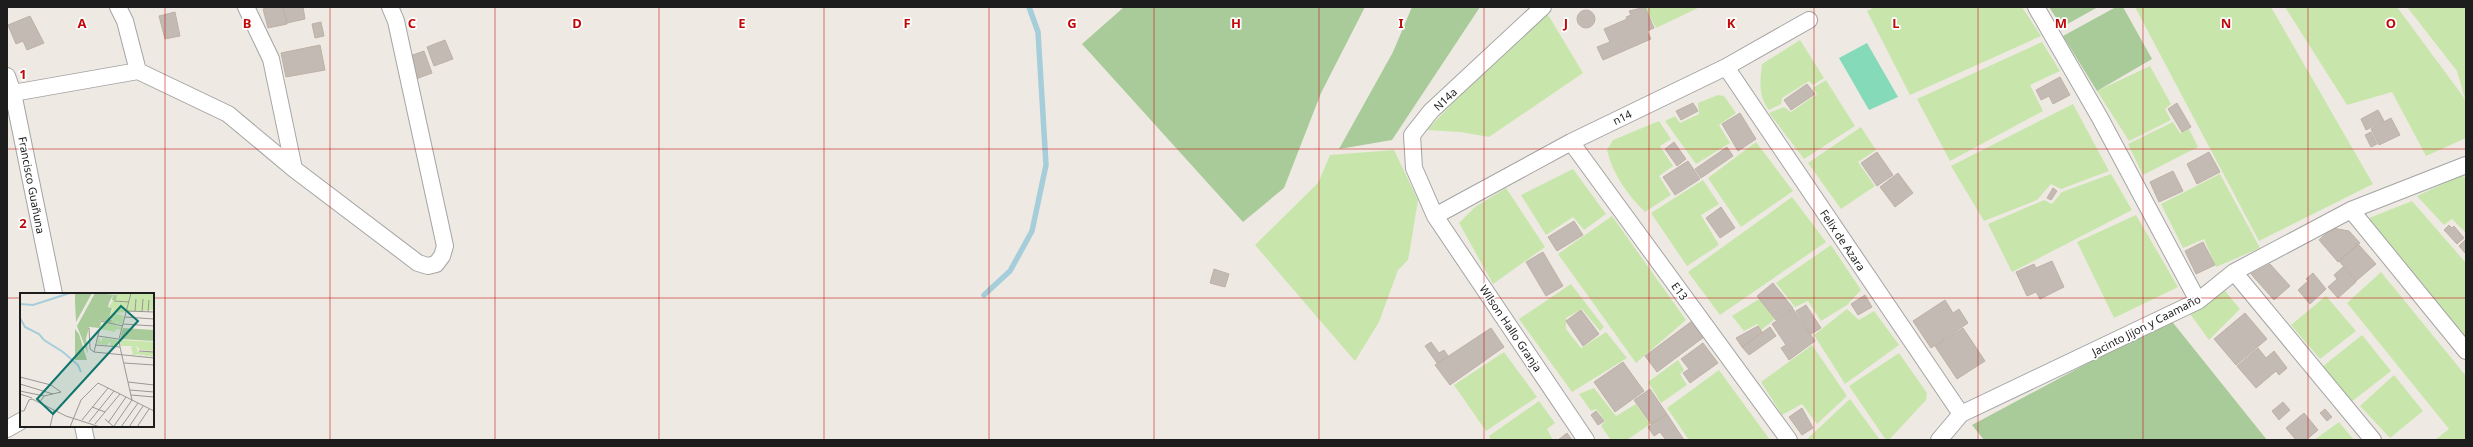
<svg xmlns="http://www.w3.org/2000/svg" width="2473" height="447" font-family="'Noto Sans',sans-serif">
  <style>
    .grass { fill: #c8e6ab }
    .forest { fill: #a8cb99 }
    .pitch { fill: #84dab9 }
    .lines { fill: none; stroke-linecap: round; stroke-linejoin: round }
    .stream { stroke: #a5ceda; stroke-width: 5.5 }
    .building { fill: #c2bab3; stroke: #bfb1a6 }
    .street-casing { stroke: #a4a4a4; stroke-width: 18 }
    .street { stroke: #fff; stroke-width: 16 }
    .grid { fill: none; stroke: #c10909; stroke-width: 1; stroke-opacity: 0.55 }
    .labels { text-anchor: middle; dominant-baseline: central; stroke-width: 3.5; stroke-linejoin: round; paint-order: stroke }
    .street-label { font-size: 11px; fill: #1d1d1d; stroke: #fff }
    .inset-river { fill: none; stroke: #a5ceda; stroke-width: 2 }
    .inset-road { fill: none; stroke: #9a9894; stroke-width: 1 }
    .view { fill: #0f766e; fill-opacity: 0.15; stroke: #0f766e; stroke-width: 2 }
    .inset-edge { fill: none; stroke: #1d1d1d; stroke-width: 2 }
    .grid-label { font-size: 13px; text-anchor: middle; font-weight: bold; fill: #c10909; stroke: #fff; stroke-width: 3.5; stroke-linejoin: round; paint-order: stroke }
  </style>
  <rect width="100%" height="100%" fill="#eeeae3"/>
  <path class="grass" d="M1645,7h55l-44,21z
    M1875,7h147l19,29 -131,59 -43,-84z
    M2135,7h136l102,177 -114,57z
    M2285,7h112l68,92 -8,-28 -50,-64h59v131l-40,18 -34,-64 -45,13z
    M1547,13l36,60 -94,64 -29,-5 -33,-2 63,-66z
    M1800,40l24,38 -11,7 -4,-4 -27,17 -1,6 -12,6c-11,-14 -9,-29 -7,-46z
    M2042,42l18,29 -30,14 13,26 -93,50 -33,-62z
    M2150,66l21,38 -6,5 6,11 -42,21 -32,-50z
    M1826,80l29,46 -51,33 -35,-46 15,-6 7,5 26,-18 -4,-6z
    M1718,95l6,1 12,17 -17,12 11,18 -34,21 -31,-43 10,-5 5,7 19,-9 -1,-11z
    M2073,104l36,67 -48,18 -10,-5 -14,16 -53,21 -33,-55z
    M1659,121l12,18 -11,7 13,20 -14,10 12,19 -26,17c-18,-18 -32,-37 -38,-62l6,-10z
    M2173,122l7,11 9,-4 9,18 -55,28 -15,-31z
    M1861,127l15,23 -18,12 17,24 -34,23 -33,-46z
    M1756,142l37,49 -52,36 -33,-49z
    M1394,150l24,50 -8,49 -2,11 -10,10 -19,52 -24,39 -100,-116 63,-62 12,-28z
    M1573,169l33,45 -22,16 -11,-13 -27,18 -25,-40z
    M2111,174l21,36 -120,62 -24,-48 56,-24 8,4 10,-12z
    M2220,174l40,74 -44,19 -12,-28 -21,9 -22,-44z
    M2462,175l4,4v54l-14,-14 -8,6 -27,-29z
    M1703,180l16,24 -18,11 18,30 -32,21 -36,-53z
    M1506,188l39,59 -52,37 -34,-61 16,-16z
    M1792,197l34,45 -106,73 -32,-43z
    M2412,201l54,62v77l-97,-122z
    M2136,215l42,72 -64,31 -37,-76z
    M1612,216l74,104 -50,43 -78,-109z
    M1831,245l30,45 -14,15 -26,16 -13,-20 -13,6 -19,-24z
    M2381,272l85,104v64h-31l14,-11 -102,-126z
    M1571,284l33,43 -4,4 -18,-22 -16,9v11l15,19 25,-16 21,26 -55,34 -53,-73z
    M2225,291l15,18 -31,31 -21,-29z
    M2326,296l30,35 -36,28 -29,-34z
    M1759,299l16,20 -14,11 -4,-6 -13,7 -12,-15z
    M1847,309l12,11 15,-9 25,34 -54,39 -31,-49z
    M2362,335l29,36 -41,32 -28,-36z
    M1812,345l35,51 -30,28 -15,-20 -20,11 -21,-33z
    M1504,352l33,45 -51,34 -32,-46z
    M1899,353l28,40 -1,7 -37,40h-3l-37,-54z
    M1678,360l6,10 -4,4 7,11 -26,18 -13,-21z
    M1719,370l51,70h-81l-22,-32z
    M2394,375l29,36 -33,27 -30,-32z
    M1594,388l22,28 20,-12 14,20 -23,16h-16l-10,-14 4,-5 -9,-12 -5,2 -12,-17z
    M1850,399l30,41h-74z
    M1539,401l16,22 -8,6 6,11h-62l-2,-4z
    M2339,422l15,18h-40z"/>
  <path class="forest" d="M1124,7h241l-44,86 -37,95 -41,34 -161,-178z
    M1412,7h68l-88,133 -53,9 54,-97z
    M2049,7h49l-36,20z
    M2116,7h7l29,52 -55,32 -34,-55z
    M2170,319l97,121h-283l-12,-15z"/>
  <path class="pitch" d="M1867,43l31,54 -29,13 -30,-52z"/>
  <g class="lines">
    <path class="stream" d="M984,295l26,-24 22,-40 14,-66 -8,-133 -9,-25"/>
  </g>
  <path class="building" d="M269,7h14l4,17 -19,4 -5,-19z
    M283,7h20l2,12 -18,4z
    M1645,7l9,21 -7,3 4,8 -48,21 -6,-13 13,-5 -6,-13 23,-10 -1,-2 5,-2 -2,-4z
    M1577 19a9 9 0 1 1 18 0a9 9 0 1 1-18 0Z
    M175,12l5,24 -15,3 -6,-23z
    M30,16l14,27 -17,7 -4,-9 -7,3 -8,-19z
    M321,22l3,14 -9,2 -3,-14z
    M445,40l8,19 -19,7 -7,-19z
    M320,45l5,25 -39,7 -5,-24z
    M424,51l8,22 -16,6 -9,-22z
    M2060,77l10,18 -17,9 -4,-8 -8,4 -5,-10z
    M1807,84l8,10 -24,16 -7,-10z
    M1693,103l5,8 -17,9 -5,-9z
    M2177,103l14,24 -9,5 -14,-23z
    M2378,110l6,11 -18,9 -5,-11z
    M1740,113l16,26 -18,12 -16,-27z
    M2391,118l9,17 -21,10 -8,-16z
    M2371,132l6,12 -6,3 -6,-12z
    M1674,142l12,17 -9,7 -12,-17z
    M1727,147l6,9 -32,22 -6,-9z
    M1877,152l16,23 -16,11 -16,-23z
    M2209,152l11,20 -23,12 -10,-20z
    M1688,161l12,18 -25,16 -12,-18z
    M2173,171l10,20 -24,11 -9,-20z
    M1898,173l15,20 -18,14 -15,-20z
    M2053,188l4,3 -6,9 -4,-2z
    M1721,207l14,21 -15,10 -14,-20z
    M1574,221l9,14 -26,16 -9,-14z
    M2449,225l3,3 2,-2 10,12 -7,6 -13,-14z
    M2332,228l17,3 11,12 -22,19 -19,-22z
    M2466,239v15l-7,-8z
    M2203,242l12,23 -19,9 -11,-23z
    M2358,244l18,20 -20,17 -17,-20z
    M1543,252l20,34 -17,10 -20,-34z
    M2052,261l12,26 -24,12 -4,-7 -9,4 -11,-24 18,-8 2,4z
    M2270,264l20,22 -16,14 -23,-26z
    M2343,267l13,15 -18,16 -10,-11 9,-8 -3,-4z
    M1214,269l15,5 -4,13 -15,-4z
    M2313,273l13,16 -16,15 -12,-14 10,-9 -2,-2z
    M1773,283l20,25 -17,12 -19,-24z
    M1865,295l7,12 -14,8 -7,-11z
    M1945,300l8,13 6,-4 9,14 -37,25 -18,-27z
    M1806,305l15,23 -10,6 -15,-23z
    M1793,309l22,32 -26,19 -8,-12 5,-3 -14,-21z
    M1581,310l18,24 -16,12 -17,-25z
    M2245,313l22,26 -31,26 -22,-26z
    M1692,321l12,16 -47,35 -12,-16z
    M1758,326l4,6 -20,15 -6,-9z
    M1770,327l6,9 -27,19 -7,-8z
    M1491,328l13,19 -54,38 -15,-20z
    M1963,328l22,33 -28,18 -22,-33z
    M1431,342l8,11 5,-3 4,6 -11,7 -12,-17z
    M1703,343l15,20 -28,20 -7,-10 6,-4 -8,-10z
    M2258,348l8,10 8,-7 13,17 -8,7 -3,-4 -20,17 -19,-22z
    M1623,362l21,29 -29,21 -21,-30z
    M1650,389l17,25 -16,10 -17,-24z
    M2283,402l7,8 -11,10 -7,-9z
    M1802,408l11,20 -11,7 -13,-18z
    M2325,409l7,8 -5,4 -7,-8z
    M1596,411l8,10 -6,4 -7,-10z
    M2304,413l14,17 -12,10h-10l-10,-12z
    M1667,414l17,26h-18l-6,-8 -6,4 -6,-9z
    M1567,433l5,7h-14z"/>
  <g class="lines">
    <g class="street-casing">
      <path id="street" d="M118,7l7,14 13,50
        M246,7l25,52 23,110
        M1543,7l-112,104 -19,24 2,33 21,48 151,224
        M2036,7l64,111 98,183
        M1726,67l235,347
        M7,76l6,17 41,201
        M13,93l125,-22 90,43 66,55 124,94 10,3 8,-2 6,-8 3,-10 -49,-225 -6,-14
        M1571,142l218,298
        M2351,210l115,141
        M1435,216l136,-74 155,-75 83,-47
        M2234,272l139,168
        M83,426l3,14
        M7,429l14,-8
        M1939,440l22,-26 237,-113 36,-29 117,-62 115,-45"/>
    </g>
    <use href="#street" class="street"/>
  </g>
  <path class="grid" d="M165,7v433M330,7v433M495,7v433M659,7v433M824,7v433M989,7v433M1154,7v433M1319,7v433M1484,7v433M1649,7v433M1814,7v433M1978,7v433M2143,7v433M2308,7v433M7,149h2459M7,298h14M153,298h2313"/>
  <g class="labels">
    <g class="street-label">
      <text transform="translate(1445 99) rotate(-43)">N14a</text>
      <text transform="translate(1622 117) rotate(-26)">n14</text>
      <text transform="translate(32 185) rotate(79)">Francisco Guañuna</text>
      <text transform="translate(1843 240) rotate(56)">Felix de Azara</text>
      <text transform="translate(1680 291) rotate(54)">E13</text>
      <text transform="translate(2146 325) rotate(-27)">Jacinto Jijon y Caamaño</text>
      <text transform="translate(1511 328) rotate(56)">Wilson Hallo Granja</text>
    </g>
  </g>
  <g transform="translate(20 293)">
    <rect width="134" height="134" fill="#eeeae3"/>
    <path d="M97,0h37v17l-40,3 10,3 -2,8h-4l-1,-3 -1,3 -5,-1 1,-3h4l-7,-1 4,-11 -4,-1zM83,29l19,5 -1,3 -5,-1 -1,3 -14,-3zM79,44l2,6 1,-5 15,2 1,6h-7l-1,-5 -3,4 -10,-1zM100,47l34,2v9l-14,-1 -4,-5 2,7h16v3l-3,2 -3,-2 -1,2 -4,-3 -1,3 -1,-3 -2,3v-3l-10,2 4,-2 -2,-7 3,-1h-13z" fill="#c8e6ab"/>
    <path d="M55,0h17l-16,29 -1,-20zM75,0l22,2 -1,5h-4l1,-5 -4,8 -1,4 4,1 -3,11 3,1 -1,3 -12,-3 2,2 -1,6 -11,-1 -3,12 2,15 -11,-28zM103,35l31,2v11l-34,-2zM55,36l4,5 8,26h-12z" fill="#a8cb99"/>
    <path class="inset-river" d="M0,11l13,1 37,-12M0,25l5,9 14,7 5,6 19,12 15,13 3,7"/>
    <path class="inset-road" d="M111,0l-12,46 1,8 12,53 22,11M94,8l15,1M107,18l27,1M115,18l1,-12M122,19l1,-13M128,19l1,-12M105,24l29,2M80,28l23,5M103,31l31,2M69,35l1,21 4,3M78,43l20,3M75,52l25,2M119,58l15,1M74,59l60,6M74,59l5,-21M104,70l30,2M0,84l31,8 10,7M108,89l26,3M0,91l33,10M110,97l24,2M0,98l24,5M0,101l12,4M111,102l23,2M20,109l4,-6 17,-4M72,114l13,5M0,118h4l5,-11 3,-1 34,17 34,11M85,126l9,8M62,127l26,-32M69,129l25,-31M88,130l18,-26M75,131l25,-30M30,134l4,-17M50,134l11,-27 17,-17 34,17 -18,26M101,134l17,-24M109,134l14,-21M117,134l12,-18"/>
    <path class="view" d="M101,13l17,15 -85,93 -16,-15z"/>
    <rect width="134" height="134" class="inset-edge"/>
  </g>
  <g class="grid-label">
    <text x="82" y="28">A</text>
    <text x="247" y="28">B</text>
    <text x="412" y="28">C</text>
    <text x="577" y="28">D</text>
    <text x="742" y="28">E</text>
    <text x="907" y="28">F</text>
    <text x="1072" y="28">G</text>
    <text x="1236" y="28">H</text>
    <text x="1401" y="28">I</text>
    <text x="1566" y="28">J</text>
    <text x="1731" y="28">K</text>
    <text x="1896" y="28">L</text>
    <text x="2061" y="28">M</text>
    <text x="2226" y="28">N</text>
    <text x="2391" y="28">O</text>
    <text x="23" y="79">1</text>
    <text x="23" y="228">2</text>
  </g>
  <rect width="2473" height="447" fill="none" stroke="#1d1d1d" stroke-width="16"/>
</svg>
